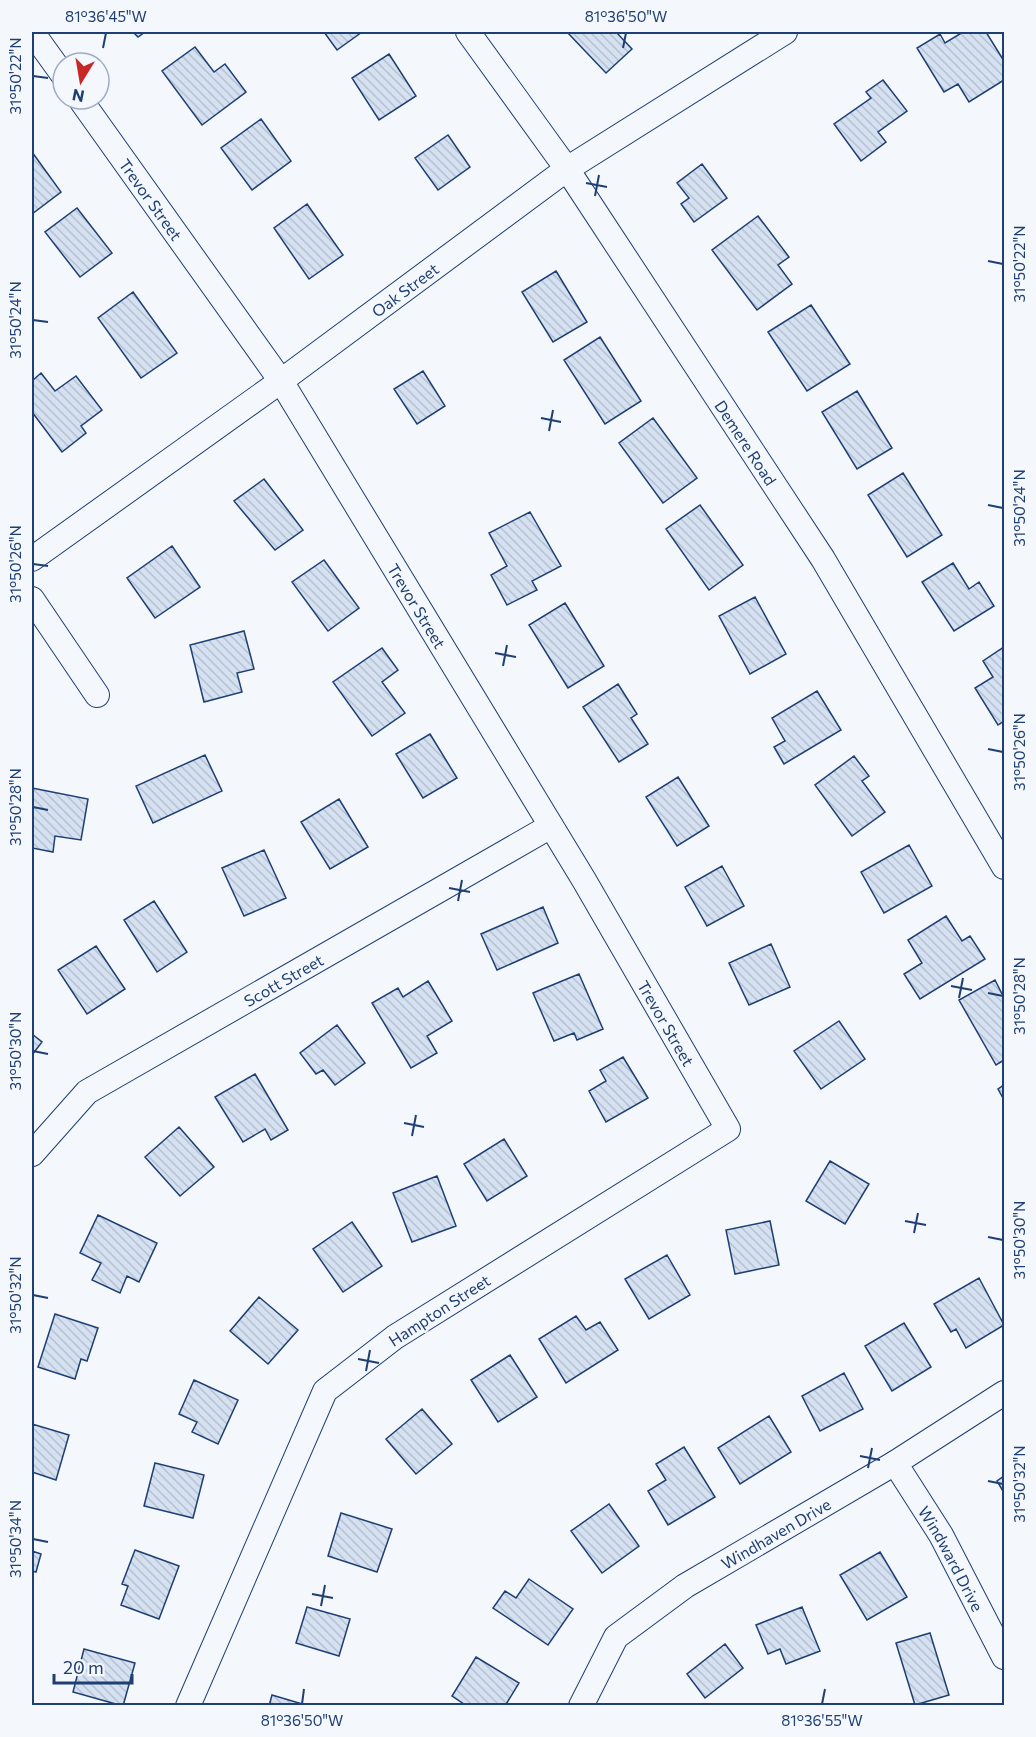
<svg xmlns="http://www.w3.org/2000/svg" width="1036" height="1737" font-family="Commissioner,sans-serif">
  <style>
    .building { fill: url(#building-back-hatch); stroke: #1d3f73; stroke-width: 1.5 }
    .lines { fill: none; stroke-linecap: round; stroke-linejoin: round }
    .minor-casing { stroke: #1d3f73; stroke-width: 26 }
    .minor { stroke: #f4f7fb; stroke-width: 24 }
    .ticks { fill: none; stroke: #1d3f73; stroke-width: 2 }
    .labels { text-anchor: middle; dominant-baseline: central; stroke-width: 4.5; stroke-linejoin: round; paint-order: stroke }
    .street-label { font-size: 16px; fill: #1d3f73; stroke: #f4f7fb }
    .neatline { fill: none; stroke: #1d3f73; stroke-width: 2 }
    .ticks-label { font-size: 15px; text-anchor: middle; fill: #1d3f73 }
  </style>
  <defs>
    <pattern id="building-back-hatch" width="6" height="6" patternUnits="userSpaceOnUse" patternTransform="scale(1.5)"><rect width="6" height="6" fill="#d5e0f0"/><path d="M-1 5l2 2M0 0l6 6M5-1l2 2" fill="none" stroke="#b6c1d1"/></pattern>
  </defs>
  <rect width="100%" height="100%" fill="#f4f7fb"/>
  <path class="building" d="M133,32h12l-7,5z
    M324,32h38l-25,18z
    M567,32h49l16,17 -26,24z
    M963,32h23l18,29v19l-35,22 -11,-18 -14,8 -27,-44 23,-14 5,9z
    M195,47l19,25 11,-8 21,28 -44,33 -40,-54z
    M389,54l27,42 -37,24 -27,-42z
    M883,80l24,31 -29,21 8,10 -25,19 -27,-37 37,-26 -5,-6z
    M261,119l30,42 -39,29 -31,-42z
    M448,135l22,32 -32,23 -23,-32z
    M32,152l29,40 -29,22z
    M702,164l25,34 -33,24 -13,-18 8,-6 -12,-15z
    M307,204l36,51 -34,24 -35,-51z
    M77,208l35,45 -32,24 -35,-45z
    M758,216l31,41 -11,8 14,19 -35,26 -45,-60z
    M556,271l31,51 -34,20 -31,-50z
    M133,292l44,61 -36,25 -43,-60z
    M811,305l39,59 -43,27 -39,-59z
    M600,337l41,64 -36,23 -41,-64z
    M423,371l22,35 -28,18 -23,-35z
    M41,373l14,18 21,-15 26,34 -21,16 5,7 -24,19 -30,-40v-31z
    M857,391l35,57 -35,21 -35,-57z
    M653,418l44,60 -34,25 -44,-60z
    M903,473l39,62 -35,22 -39,-62z
    M264,479l39,51 -28,20 -41,-49z
    M700,505l43,60 -34,25 -43,-61z
    M530,512l31,54 -29,15 5,9 -30,15 -16,-30 16,-9 -18,-33z
    M172,546l28,41 -45,31 -28,-40z
    M324,560l35,48 -31,23 -36,-49z
    M953,563l16,26 10,-7 15,24 -40,25 -32,-49z
    M755,597l31,57 -36,20 -31,-58z
    M565,603l39,63 -36,22 -39,-63z
    M244,631l10,38 -17,4 5,19 -38,10 -14,-57z
    M1004,647v74l-6,4 -23,-37 18,-11 -10,-16z
    M382,648l16,22 -16,12 23,31 -33,23 -39,-54z
    M618,684l19,30 -6,4 17,26 -29,18 -36,-55z
    M817,691l24,39 -57,34 -10,-17 11,-6 -13,-23z
    M430,734l27,44 -34,20 -27,-44z
    M205,755l17,36 -69,32 -17,-37z
    M854,756l15,20 -7,5 23,31 -33,24 -37,-51z
    M678,777l31,49 -32,20 -31,-49z
    M32,788l56,11 -7,41 -26,-4 -2,16 -21,-4z
    M339,799l29,48 -38,22 -29,-47z
    M909,845l23,41 -48,27 -23,-41z
    M264,850l22,48 -42,18 -22,-48z
    M722,866l22,40 -37,20 -22,-39z
    M154,901l33,51 -30,20 -33,-52z
    M543,907l15,36 -61,27 -16,-36z
    M946,916l16,25 8,-5 15,23 -65,40 -16,-25 18,-11 -14,-23z
    M771,944l19,43 -41,18 -20,-42z
    M96,946l29,43 -38,25 -29,-44z
    M579,974l24,55 -26,11 -3,-7 -20,8 -21,-48z
    M995,980l9,18v62l-8,5 -37,-65z
    M428,981l24,40 -25,15 10,17 -26,15 -39,-65 26,-15 5,9z
    M839,1021l26,38 -44,30 -27,-38z
    M337,1025l28,38 -30,22 -12,-15 -7,4 -16,-21z
    M32,1034l10,8 -10,13z
    M623,1057l25,41 -42,24 -17,-31 17,-10 -6,-11z
    M255,1074l33,56 -17,10 -6,-11 -22,13 -28,-45z
    M1004,1085v15l-6,-11z
    M179,1127l35,40 -34,29 -35,-39z
    M504,1139l23,37 -40,25 -23,-37z
    M830,1161l39,23 -24,40 -39,-23z
    M437,1176l19,50 -44,16 -19,-49z
    M98,1215l59,28 -18,39 -12,-6 -7,17 -28,-13 9,-17 -21,-10z
    M770,1221l9,44 -44,9 -9,-44z
    M352,1222l30,44 -39,26 -30,-43z
    M667,1255l23,40 -41,24 -24,-40z
    M979,1278l25,47 -38,23 -10,-19 -5,3 -17,-28z
    M259,1297l39,33 -30,34 -38,-33z
    M55,1314l43,14 -11,33 -6,-2 -6,20 -37,-12z
    M576,1316l10,14 14,-8 18,28 -52,33 -27,-44z
    M904,1323l27,44 -39,24 -27,-45z
    M510,1355l27,42 -39,25 -27,-42z
    M844,1373l19,36 -43,22 -18,-35z
    M194,1380l44,20 -20,44 -26,-12 5,-10 -18,-8z
    M422,1409l30,35 -36,30 -30,-35z
    M769,1416l22,36 -51,32 -22,-36z
    M32,1424l37,11 -13,45 -24,-8z
    M684,1447l31,50 -47,28 -20,-34 18,-11 -10,-16z
    M155,1463l49,12 -11,43 -49,-12z
    M1004,1476v17l-7,-12z
    M609,1504l30,42 -37,27 -31,-42z
    M341,1513l51,16 -15,43 -49,-16z
    M135,1550l44,16 -20,53 -38,-14 7,-19 -6,-2z
    M32,1551l9,3 -5,18 -4,-1z
    M880,1552l27,45 -40,23 -27,-45z
    M529,1579l44,30 -25,36 -55,-37 12,-17 11,7z
    M307,1607l43,12 -11,37 -43,-13z
    M802,1607l18,44 -34,13 -6,-15 -12,5 -12,-29z
    M930,1633l19,62 -34,10 -19,-62z
    M725,1644l18,24 -38,30 -18,-24z
    M84,1649l51,14 -12,43 -50,-14z
    M476,1657l43,26 -14,23h-38l-15,-10z
    M272,1695l37,11h-40z"/>
  <g class="lines">
    <g class="minor-casing">
      <g id="minor">
        <path d="M32,32l31,43"/>
        <path id="s1" d="M468,32l99,137 256,390 181,308"/>
        <path id="s2" d="M80,99l201,282 303,499 144,249 -333,208 -70,54 -137,315"/>
        <path id="s3" d="M32,559l249,-178 286,-212 218,-137"/>
        <path d="M32,599l65,96"/>
        <path id="s4" d="M32,1154l55,-62 464,-266"/>
        <path id="s5" d="M895,1463l46,72 63,122"/>
        <path id="s6" d="M581,1706l35,-69 69,-51 210,-123 109,-70"/>
      </g>
    </g>
    <use href="#minor" class="minor"/>
  </g>
  <path class="ticks" d="M103,48l3,-15M623,48l3,-15M33,76l15,2M586,183l21,4M595,196l4,-21M988,261l15,3M33,320l15,2M541,418l20,4M549,431l4,-21M988,505l15,3M33,564l15,2M495,653l21,4M503,666l4,-21M988,749l15,3M33,807l15,3M449,888l21,4M458,901l4,-21M951,986l21,4M988,993l15,3M959,998l4,-20M33,1051l15,3M404,1123l20,4M412,1136l4,-21M905,1221l21,4M914,1233l4,-20M988,1237l15,3M33,1295l15,3M358,1359l21,4M366,1371l4,-21M860,1456l20,4M868,1468l4,-20M988,1481l15,3M33,1539l15,3M312,1594l21,4M321,1606l4,-21M302,1704l2,-15M822,1704l3,-15"/>
  <g class="labels">
    <g class="street-label">
      <text stroke="none"><textPath href="#s2" startOffset="123">Trevor Street</textPath></text>
      <text stroke="none"><textPath href="#s3" startOffset="460">Oak Street</textPath></text>
      <text stroke="none"><textPath href="#s1" startOffset="496">Demere Road</textPath></text>
      <text stroke="none"><textPath href="#s2" startOffset="609">Trevor Street</textPath></text>
      <text stroke="none"><textPath href="#s4" startOffset="309">Scott Street</textPath></text>
      <text stroke="none"><textPath href="#s2" startOffset="1095">Trevor Street</textPath></text>
      <text transform="translate(439 1310) rotate(-33)">Hampton Street</text>
      <text stroke="none"><textPath href="#s6" startOffset="268">Windhaven Drive</textPath></text>
      <text stroke="none"><textPath href="#s5" startOffset="111">Windward Drive</textPath></text>
    </g>
  </g>
  <rect width="1036" height="1737" fill="none" stroke="#f4f7fb" stroke-width="66"/>
  <g transform="translate(81 81) rotate(191)"><circle r="28" fill="#f4f7fb" stroke="#9eadc5" stroke-width="1.5"/>
  <path d="M0-4.5L10 22L0 15L-10 22Z" fill="#c62828"/>
  <text y="-9" font-size="16" font-weight="bold" text-anchor="middle" fill="#1d3f73">N</text>
  </g>
  <path d="M54 1674v9h78v-9" fill="none" stroke="#1d3f73" stroke-width="3"/>
  <text x="63" y="1674" font-size="18" fill="#1d3f73" stroke="#f4f7fb" stroke-width="4.5" paint-order="stroke">20 m</text>
  <rect x="33" y="33" width="970" height="1671" class="neatline"/>
  <g class="ticks-label">
    <text x="106" y="22">81°36'45"W</text>
    <text x="626" y="22">81°36'50"W</text>
    <text transform="translate(16 76) rotate(-90)" y="5">31°50'22"N</text>
    <text transform="translate(1020 264) rotate(-90)" y="5">31°50'22"N</text>
    <text transform="translate(16 320) rotate(-90)" y="5">31°50'24"N</text>
    <text transform="translate(1020 508) rotate(-90)" y="5">31°50'24"N</text>
    <text transform="translate(16 564) rotate(-90)" y="5">31°50'26"N</text>
    <text transform="translate(1020 752) rotate(-90)" y="5">31°50'26"N</text>
    <text transform="translate(16 807) rotate(-90)" y="5">31°50'28"N</text>
    <text transform="translate(1020 996) rotate(-90)" y="5">31°50'28"N</text>
    <text transform="translate(16 1051) rotate(-90)" y="5">31°50'30"N</text>
    <text transform="translate(1020 1240) rotate(-90)" y="5">31°50'30"N</text>
    <text transform="translate(16 1295) rotate(-90)" y="5">31°50'32"N</text>
    <text transform="translate(1020 1484) rotate(-90)" y="5">31°50'32"N</text>
    <text transform="translate(16 1539) rotate(-90)" y="5">31°50'34"N</text>
    <text x="302" y="1726">81°36'50"W</text>
    <text x="822" y="1726">81°36'55"W</text>
  </g>
</svg>
